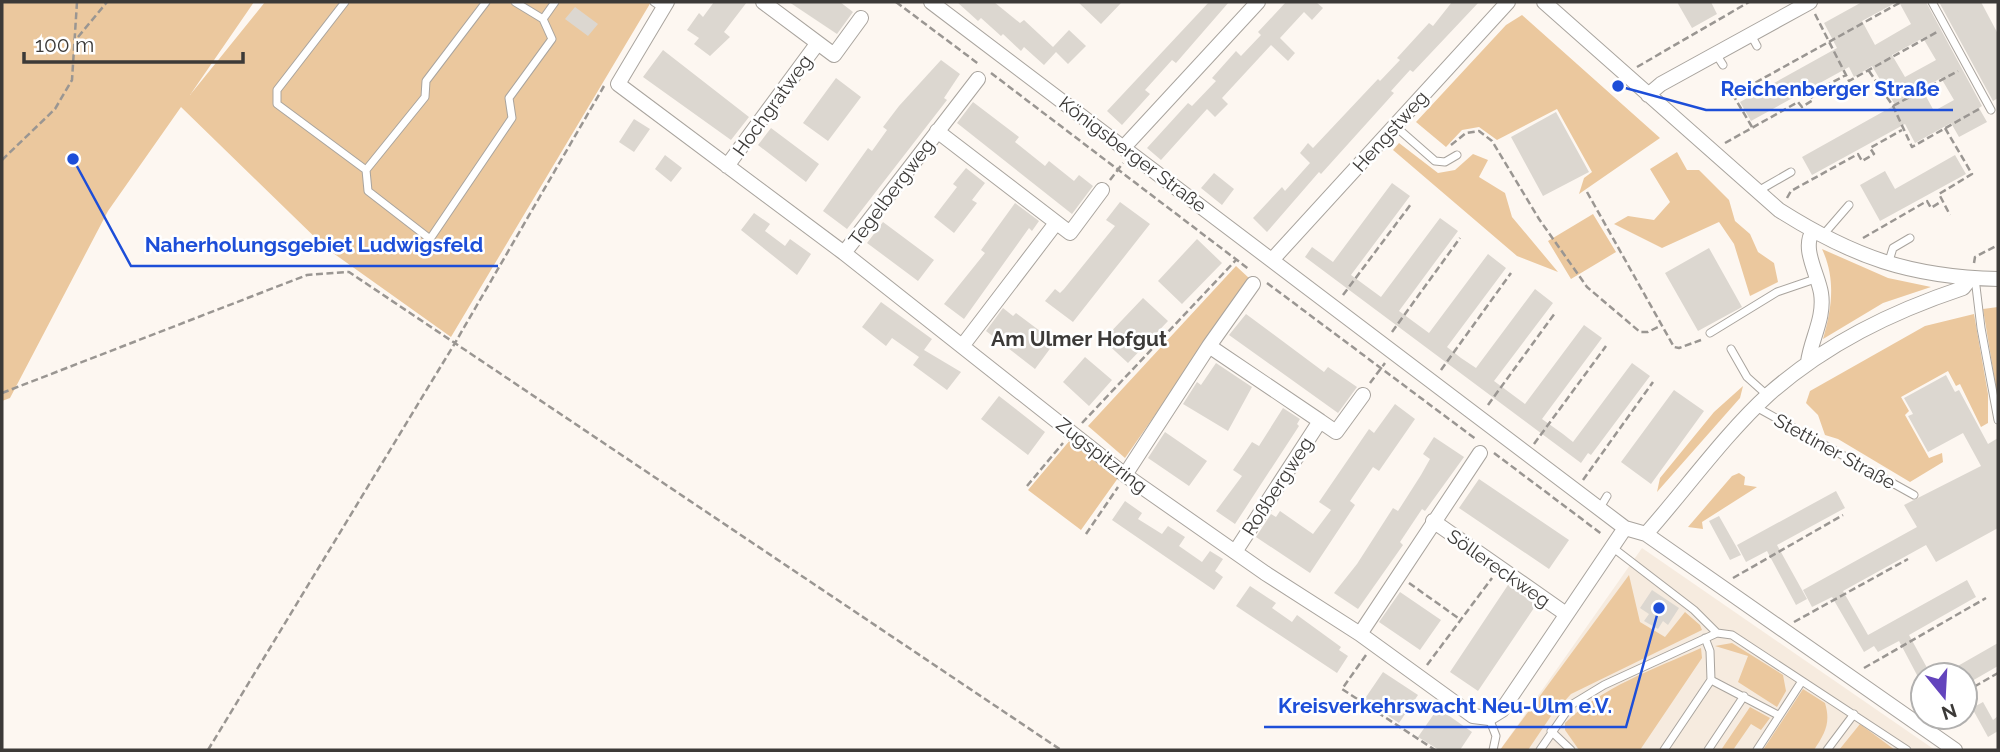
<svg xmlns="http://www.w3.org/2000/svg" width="2000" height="752" font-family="Raleway,sans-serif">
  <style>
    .built { fill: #f6ebdf }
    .green { fill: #ebc89e }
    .building { fill: #dcd7d0; fill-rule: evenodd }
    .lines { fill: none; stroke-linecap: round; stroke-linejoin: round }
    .service-casing { stroke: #a9a49e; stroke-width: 9 }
    .minor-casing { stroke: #a9a49e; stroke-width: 16 }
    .path { stroke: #9a9692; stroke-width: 2.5; stroke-dasharray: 7 3.5; stroke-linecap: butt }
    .service { stroke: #fff; stroke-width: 7 }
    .minor { stroke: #fff; stroke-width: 14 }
    .labels { text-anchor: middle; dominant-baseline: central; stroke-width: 5; stroke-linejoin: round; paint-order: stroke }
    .street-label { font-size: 19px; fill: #3c3a38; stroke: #fff }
    .neighbourhood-label { font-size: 21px; font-weight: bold; fill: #3c3a38; stroke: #fff }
    .leader { fill: none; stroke: #1d4ed8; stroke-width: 2.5 }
    .callout-dot { fill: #1d4ed8; stroke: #fff; stroke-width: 2.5 }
    .callout-label { font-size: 21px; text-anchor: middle; font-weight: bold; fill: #1d4ed8; stroke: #fff; stroke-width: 5; stroke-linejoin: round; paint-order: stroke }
  </style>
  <rect width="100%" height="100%" fill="#fdf7f1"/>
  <path class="built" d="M1642,548l293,202h-435z"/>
  <path class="green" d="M2,2h252l-64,93 75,-93h386l-200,335 -125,-89 -145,-141 -73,104 -98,187 -8,3z
    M1522,15l138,123 -81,56 5,-16 8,-6 -35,-63 -60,31 -18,-13 -17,3 -16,17 -30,-25 90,-97z
    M1399,143l39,30 17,-3 18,-16 15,6 -9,17 26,16 7,24 46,55 -41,-16 -124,-106z
    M1677,152l10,18h12l30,30 6,21 15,13 8,18 16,11 4,19 -28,14 -16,-52 -15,-22 -57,26 -48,-24 14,-8 26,4 16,-18 -20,-33z
    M1593,214l23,38 -45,27 -23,-38z
    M1822,249l66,29 43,9 -48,16 -60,36c9,-31 13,-60 -1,-90z
    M1236,266l14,13 -125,179 -37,-32z
    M1998,307v93l-15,-91z
    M1974,314l14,80v29l-7,4 -21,-43 -4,2 -8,-15 -47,26 8,14 -4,4 24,43 13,-5 1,9 -33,20 -72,-43 -13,-4 -7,-20 -12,-12 4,-12 115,-65z
    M1743,386l-3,12 -83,94 3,-14 54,-66z
    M1071,439l47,39 -37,52 -53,-40z
    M1739,473l6,4 -1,8 13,2 -55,35 1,7 -15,-2 44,-51z
    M1629,575l11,47 25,15 20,-25 15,13 2,5 -131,64 -20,22 -23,34h-28z
    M1732,643l51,32 3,16 -9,16 -39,-25 10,-26 -33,-10z
    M1701,648l1,10 -62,92h-61l-14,-20v-7c37,-36 89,-54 136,-75z
    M1803,689l22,14c6,20 0,30 -11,47h-51z
    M1750,707l20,11 -9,12 -10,-6 -18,26h-12z
    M1860,724l35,26h-56z"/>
  <path class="building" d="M714,2h33l-23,30 6,5 -20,19 -16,-12 5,-6 -12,-8 12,-17 4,4z
    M789,2h51l13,10 -16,22z
    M957,2h37l26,21 4,-3 29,27 16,-17 17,16 -18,18 -12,-12 -12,13 -20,-18 -3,4 -18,-17 -2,2 -20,-18 -3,3z
    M1078,2h44l-21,22z
    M1209,2h20l-53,61 -4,-3 -27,30 5,4 -28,31 -15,-14z
    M1286,2h30l7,6 -11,12 -8,-8 -24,26 15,15 -7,8 -17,-16 -49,53 6,6 -13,13 -8,-8 -46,51 -14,-12 41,-45 4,3 24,-25 -4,-3 24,-27 5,5 20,-21 -3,-3z
    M1452,2h27l-66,70 -3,-2 -19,21 3,2 -73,81 -2,-2 -52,60 -14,-14 29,-31 3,4 25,-28 -10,-10 8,-10 5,5 65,-69 2,2 20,-21 -3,-2 32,-35 4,3z
    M1677,2h34l6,12 -25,14z
    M1862,2h35l-35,19 13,24 36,-21 -12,-22h27l56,104 -3,2 8,14 -28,15 -8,-14 -36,20 -10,-19 -93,51 -10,-18 93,-52 -23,-39 -18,11 -5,-10 -98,54 -11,-19 97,-54 -13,-25zM1923,38l13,22 -31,17 -13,-22zM1941,78l13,22 -20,11 -12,-22z
    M1939,2h42l17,32v64l-5,3z
    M575,7l23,17 -10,12 -23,-17z
    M663,50l86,67 -18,23 -88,-63z
    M941,60l19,14 -16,24 3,2 -100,129 -24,-18 45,-63 4,3 15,-21 -4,-3 16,-21z
    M836,78l25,19 -33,44 -25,-18z
    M973,102l46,35 -4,5 30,24 4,-5 25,20 5,-6 14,11 -21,28 -115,-91z
    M1556,112l33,60 -46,24 -32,-59z
    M634,119l16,10 -16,23 -15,-10z
    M771,128l48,36 -13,18 -48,-37z
    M665,155l17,13 -11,14 -16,-13z
    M1955,155l11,19 -86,47 -20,-36 25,-14 10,18z
    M966,168l19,15 -13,17 5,3 -23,30 -20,-16 23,-30 -4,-3z
    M1214,173l20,16 -12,16 -21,-17z
    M1392,183l18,13 -59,79 30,22 59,-79 18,13 -59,80 30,22 59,-79 18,14 -59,79 14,11 15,10 59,-79 18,14 -59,78 31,23 59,-79 18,13 -60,81 21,15 10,8 59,-79 18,13 -59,79 -3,-2 -7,10 -276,-206 7,-10 21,15z
    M1120,202l30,22 -77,98 -28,-21 10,-12 5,4 4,-4 51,-63 -9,-6z
    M1015,203l24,18 -7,10 -3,-3 -65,91 -20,-15 41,-51 -4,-3z
    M754,213l16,11 -5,7 20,15 5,-7 21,15 -14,21 -56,-45z
    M883,222l51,38 -16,21 -51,-38z
    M1197,239l25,24 -40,41 -24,-23z
    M1709,248l33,59 -44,24 -33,-58z
    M1143,298l25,23 -40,42 -25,-23z
    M881,302l51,37 -8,11 37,22 -14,18 -34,-25 6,-8 -27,-19 -6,8 -24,-19z
    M1003,308l10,8 3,-3 28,21 -3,4 11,8 -17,23 -49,-38z
    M1246,314l78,58 4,-5 29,20 -19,26 -109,-78z
    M1085,357l27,23 -23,26 -26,-24z
    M1216,363l36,24 -24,44 -45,-27 14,-22 4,3z
    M1946,375l9,17 4,-2 29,54 10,-6v90l-62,34 -10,-17 -83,46 25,44 99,-55 9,17 -67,38 22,40h-14l-18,-34 -21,11 -4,-6 -10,6 -32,-55 -20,10 -9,-17 114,-63 -13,-22 77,-39 -18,-33 -35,19 -20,-36 5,-2 -9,-16z
    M1674,390l30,21 -53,73 -30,-22z
    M999,396l46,36 -17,23 -47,-36z
    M1395,404l20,15 -36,52 -6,-4 -23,34 5,4 -45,68 -54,-36 15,-23 5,3 4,-6 33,23 18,-24 -12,-8 50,-73 5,4z
    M1283,408l17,11 -3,5 2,2 -64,98 -19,-13 26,-35 -9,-6 19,-28 7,4z
    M1165,432l42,29 -18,25 -41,-28z
    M1434,437l30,20 -39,54 -3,-2 -22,33 3,3 -45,64 -24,-16 23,-29 36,-56 5,3 23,-36 9,-16 -7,-5z
    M1479,479l90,61 -20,29 -90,-61z
    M1836,491l9,17 -68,37 30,54 -11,6 -29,-54 -21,11 -9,-17z
    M1125,501l17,12 -4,6 24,15 6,-8 17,11 -6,9 23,16 8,-11 13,8 -8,12 8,6 -9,13 -102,-70z
    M1719,516l22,39 -11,5 -21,-39z
    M1508,585l28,20 -58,86 -28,-19z
    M1250,586l26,17 -4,5 20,14 5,-7 44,32 -2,3 9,6 -11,17 -101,-67z
    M1652,590l27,18 -11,17 -5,-4 -5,8 -14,-8 5,-7 -9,-6z
    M1400,592l41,28 -21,30 -41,-28z
    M1998,643v23l-33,19v-10h-23z
    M1383,672l35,23 -19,28 -35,-23z
    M1983,702l10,18 5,-4v15l-10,6 -16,-29z
    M1438,708l34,24 -12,18h-21l-21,-13z"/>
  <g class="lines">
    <g class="service-casing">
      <path id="service" d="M345,2l-68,88v14l89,66 59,-73 1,-16 60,-79
        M515,2l28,17
        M654,2l9,6
        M1932,2l59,108
        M1751,35l6,11
        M1716,54l7,11
        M1395,126l40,35 10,1 12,-7
        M366,170l2,21 62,48 82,-121 -3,-20 43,-59 -9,-20 12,-17
        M1758,191l33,-19
        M1823,235l26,-30
        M1888,264l5,-16 17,-10
        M1975,278l6,50 17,92
        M1710,333l67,-41 41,-14
        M1731,349l16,28 20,18
        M1756,407l158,88
        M1601,506l6,-10
        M1612,547l82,63 23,23
        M1705,638l5,13 1,29
        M1489,718l7,18 -3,14
        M1551,731l20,19
        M1540,750l31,-45 33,-20 113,-52 15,2 175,115
        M1664,750l47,-70 67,35
        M1708,750l36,-54
        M1757,750l45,-69
        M1827,750l27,-36"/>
    </g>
    <g class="minor-casing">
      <path id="minor" d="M667,2l-49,82 226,169 281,222 140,98 95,61 113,82 16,2 13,-8 123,-182
        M763,2l71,53 27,-37
        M931,2l694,526 21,6 309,216
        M1544,2l235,208c74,47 131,67 219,69
        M1648,95l13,-11 149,-82
        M937,131l133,102 32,-43
        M1124,147l134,-145
        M727,166l90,-122
        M844,253l134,-174
        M1272,260l236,-258
        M963,345l93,-122
        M1209,346l44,-62
        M1808,362c3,-23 17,-44 13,-69 -3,-19 -20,-45 -8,-62
        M1320,421l16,11 27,-37
        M1125,475l84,-129 111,75 -85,131
        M1433,521l133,93
        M1646,534c39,-44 80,-101 123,-140 57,-50 122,-82 194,-106l8,-10
        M1360,634l120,-181"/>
    </g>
    <path class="path" d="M896,2l84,63
      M1815,14l34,67 88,-49
      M78,37l29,-35
      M1637,67l112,-65
      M1869,71l24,35 19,41 67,-38
      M991,73l259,197
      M1893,106l65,-35
      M1752,127l-19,-32 168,-93
      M1945,128l27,46 -33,20 11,21
      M1725,143l73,-41 4,5 11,-7 -3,-6 36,-19
      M1451,145l15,-12 13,-2 13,10 47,78 48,68 53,45h8l14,-7
      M2,160l53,-51 17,-29 5,-78
      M1110,180l13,-17
      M1587,192l87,155 5,1 22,-8
      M1787,198l4,-7 67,-37 4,7 12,-7 -4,-6 32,-18
      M1863,238l64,-37 4,7 11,-7
      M1974,263l1,-6 23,-12
      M1267,283l210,157
      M1343,295l68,-91
      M1392,332l68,-94
      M1441,370l70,-97
      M1370,383l15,-20
      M2,393l305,-118 42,-3 712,478
      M1488,405l67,-92
      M1082,423l154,-163
      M1534,444l72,-98
      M1494,453l109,82
      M1583,480l70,-98
      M1027,486l36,-43
      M1086,534l32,-47
      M1733,578l110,-63
      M1409,583l52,37
      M1794,622l114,-63
      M1366,655l-24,34 93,61
      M1427,665l65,-87
      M1864,668l122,-70
      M1965,692l33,-19
      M208,750l247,-407 149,-257"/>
    <use href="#service" class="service"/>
    <use href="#minor" class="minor"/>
  </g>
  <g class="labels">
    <g class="street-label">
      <text transform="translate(772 105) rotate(-54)">Hochgratweg</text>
      <text transform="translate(1390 131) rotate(-48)">Hengstweg</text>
      <text transform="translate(1133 154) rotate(37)">Königsberger Straße</text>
      <text transform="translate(891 192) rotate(-53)">Tegelbergweg</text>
      <text transform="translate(1835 451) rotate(29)">Stettiner Straße</text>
      <text transform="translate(1102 455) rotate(38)">Zugspitzring</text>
      <text transform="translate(1277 486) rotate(-57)">Roßbergweg</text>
      <text transform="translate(1499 568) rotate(35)">Söllereckweg</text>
    </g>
    <g class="neighbourhood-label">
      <text x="1079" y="338">Am Ulmer Hofgut</text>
    </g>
  </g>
  <path class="leader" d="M1618 86L1706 110H1953M73 159L131 266H498M1659 608L1626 727H1264"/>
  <g class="callout-dot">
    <circle cx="1618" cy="86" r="7"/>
    <circle cx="73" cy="159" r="7"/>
    <circle cx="1659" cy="608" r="7"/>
  </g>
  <g class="callout-label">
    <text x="1830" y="96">Reichenberger Straße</text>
    <text x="314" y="252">Naherholungsgebiet Ludwigsfeld</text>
    <text x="1445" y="713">Kreisverkehrswacht Neu-Ulm e.V.</text>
  </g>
  <rect width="2000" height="752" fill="none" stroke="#3c3a38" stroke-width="7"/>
  <g transform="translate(1944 696) rotate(162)"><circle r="33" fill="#ffffff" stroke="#b1b0af" stroke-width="2"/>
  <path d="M0-5L12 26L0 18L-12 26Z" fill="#6344bd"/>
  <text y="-10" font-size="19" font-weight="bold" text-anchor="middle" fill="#3c3a38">N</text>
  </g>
  <path d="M24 52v10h219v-10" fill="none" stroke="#3c3a38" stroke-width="3.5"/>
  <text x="35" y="52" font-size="21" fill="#3c3a38" stroke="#ffffff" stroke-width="5" paint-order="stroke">100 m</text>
</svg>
